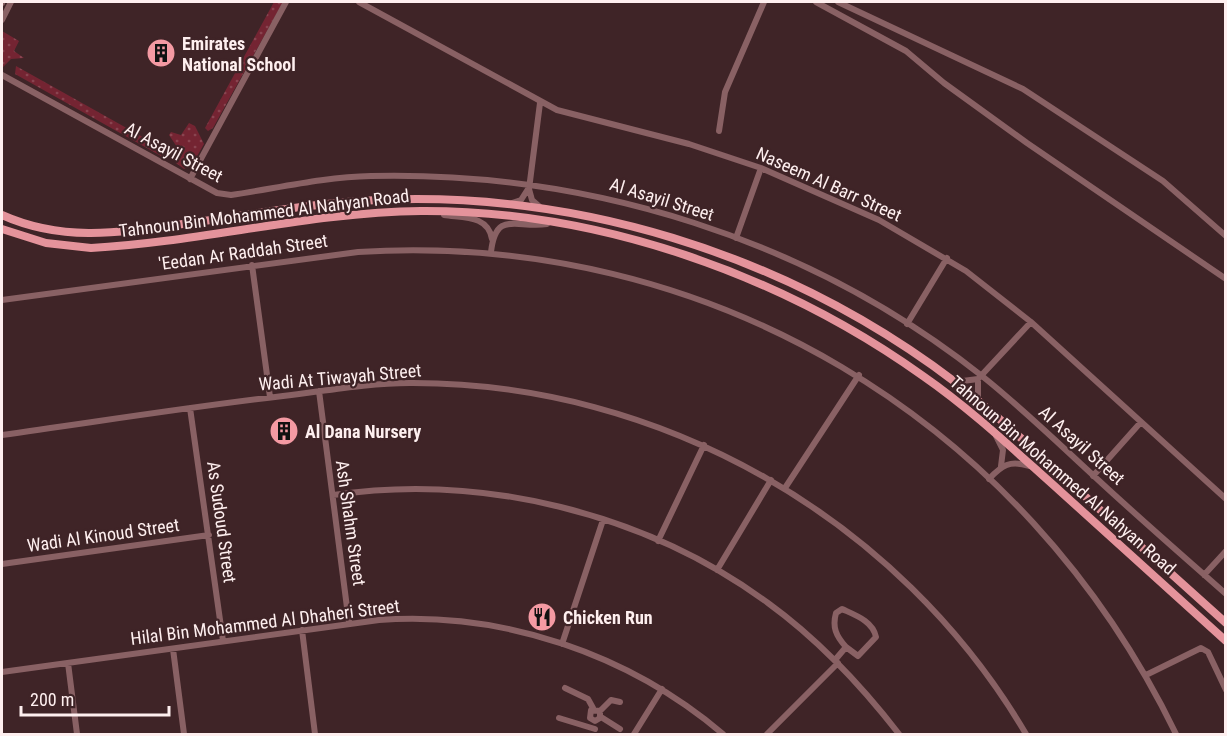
<svg xmlns="http://www.w3.org/2000/svg" width="1227" height="736" font-family="'Roboto Condensed',sans-serif">
  <style>
    .grass { fill: url(#grass-dots) }
    .lines { fill: none; stroke-linecap: round; stroke-linejoin: round }
    .minor { stroke: #896164; stroke-width: 6 }
    .major { stroke: #e4939b; stroke-width: 8 }
    .labels { text-anchor: middle; dominant-baseline: central; stroke-width: 4.5; stroke-linejoin: round; paint-order: stroke }
    .poi-label { font-size: 18px; font-weight: bold; fill: #feefef; stroke: #3f2427; text-anchor: start }
    .street-label { font-size: 18px; fill: #feefef; stroke: #3f2427 }
  </style>
  <defs>
    <pattern id="grass-dots" width="8" height="8" patternUnits="userSpaceOnUse" patternTransform="scale(1.5)"><rect width="8" height="8" fill="#742432"/><path d="M2 2h.1M6 6h.1" fill="none" stroke="#894450" stroke-width="1.8" stroke-linecap="round"/></pattern>
  </defs>
  <rect width="100%" height="100%" fill="#3f2427"/>
  <path class="grass" d="M274,2h9l-70,126 -5,3 -3,-3z
    M2,31l17,10 -5,10 10,7 -13,1 -9,9z
    M16,66l132,74 4,-2 14,8 1,9 -6,1 -146,-82z
    M189,123l6,3 9,18 -12,21 -8,4 -8,-6 1,-16 -8,-12 2,-3 10,3z"/>
  <g class="lines">
    <path class="minor" d="M359,2l198,108 132,34 72,24 118,52 87,51 65,51 195,177
      M816,2l90,49 38,32 83,60 199,136
      M838,2l185,87 140,92 63,55
      M2,3v-1
      M2,20l9,-18
      M2,75l215,118 14,2c47,-7 93,-18 140,-19 219,-5 438,63 611,200 39,31 76,67 113,101 43,40 87,78 131,117
      M540,103l-11,86 3,11 8,7
      M719,131l6,-39 39,-90
      M190,179l96,-177
      M512,203l9,-3 7,-11
      M444,215c19,3 44,0 48,24
      M736,238l25,-70
      M491,252c5,-43 26,-23 56,-28
      M252,265l18,132
      M2,300l356,-48c351,-22 666,168 818,482
      M907,324l40,-66
      M955,382l23,-3
      M319,391l30,232
      M978,401v-22l53,-57
      M190,408l33,233
      M2,435c93,-13 187,-28 281,-39 42,-5 84,-13 127,-13 251,-1 489,135 616,351
      M996,436l7,14 -2,16
      M1093,476l48,-54
      M989,479c13,-14 21,-19 40,-13
      M785,488l74,-113
      M333,495c149,-22 313,18 435,108 51,37 93,82 131,131
      M658,541l46,-96
      M2,564l207,-29
      M717,570l54,-90
      M1204,575l22,-24
      M302,630l13,104
      M562,644l41,-124
      M173,649l11,85
      M835,660l11,-13 12,9 18,-19c-3,-16 -21,-22 -34,-28l-6,4c-4,14 0,23 10,34
      M68,663l9,71
      M2,672l377,-52c124,-9 250,34 344,114
      M1146,675l55,-27 7,4 18,38
      M565,688l23,11 5,9
      M600,711l-9,-1 -1,8 5,3 5,-3v-7l11,-11 9,2
      M601,717l19,12
      M559,718l36,11
      M634,734l28,-45
      M767,734l71,-71"/>
    <path class="major" d="M2,215c60,27 117,18 181,9 58,-8 117,-19 176,-23 212,-14 426,52 596,181 40,31 76,65 113,99 53,47 105,95 158,142
      M2,229l44,14 45,5c111,-6 219,-36 330,-37 177,-1 359,63 502,165 49,34 92,75 137,115 55,50 110,100 166,150"/>
  </g>
  <defs>
    <g id="building-disc" transform="scale(1.5)"><circle r="9.5" fill="#f49aa3" stroke="#3f2427"/><path d="M-4-6H4V6H1V3H-1V6H-4ZM-2.5-4.3h1.7v1.8h-1.7ZM.8-4.3h1.7v1.8H.8ZM-2.5-1h1.7V.8h-1.7ZM.8-1h1.7V.8H.8Z" fill="#111"/></g>
    <g id="restaurant-disc" transform="scale(1.5)"><circle r="9.5" fill="#f49aa3" stroke="#3f2427"/><path d="M-5-6h1v4h1v-4h1v4h1v-4h1v5L-1.5 .5V6h-2V.5L-5-1ZM5-6V6H3V1.5H1.5Q1.5-4 5-6Z" fill="#111"/></g>
  </defs>
  <g fill-rule="evenodd">
    <use href="#building-disc" x="161" y="53"/>
    <use href="#building-disc" x="284" y="431"/>
    <use href="#restaurant-disc" x="542" y="617"/>
  </g>
  <g class="labels">
    <g class="poi-label">
      <text x="182" y="43">Emirates<tspan x="182" dy="21">National School</tspan></text>
      <text x="305" y="431">Al Dana Nursery</text>
      <text x="563" y="617">Chicken Run</text>
    </g>
    <g class="street-label">
      <text transform="translate(174 152) rotate(28)">Al Asayil Street</text>
      <text transform="translate(829 184) rotate(24)">Naseem Al Barr Street</text>
      <text transform="translate(662 199) rotate(17)">Al Asayil Street</text>
      <text transform="translate(264 213) rotate(-7)">Tahnoun Bin Mohammed Al Nahyan Road</text>
      <text transform="translate(243 252) rotate(-8)">'Eedan Ar Raddah Street</text>
      <text transform="translate(340 377) rotate(-5)">Wadi At Tiwayah Street</text>
      <text transform="translate(1082 445) rotate(42)">Al Asayil Street</text>
      <text transform="translate(1063 475) rotate(41)">Tahnoun Bin Mohammed Al Nahyan Road</text>
      <text transform="translate(222 522) rotate(82)">As Sudoud Street</text>
      <text transform="translate(351 523) rotate(82)">Ash Shahm Street</text>
      <text transform="translate(103 535) rotate(-8)">Wadi Al Kinoud Street</text>
      <text transform="translate(265 622) rotate(-7)">Hilal Bin Mohammed Al Dhaheri Street</text>
    </g>
  </g>
  <rect width="1227" height="736" fill="none" stroke="#feefef" stroke-width="6"/>
  <path d="M21 706v9h148v-9" fill="none" stroke="#feefef" stroke-width="3"/>
  <text x="30" y="706" font-size="18" fill="#feefef" stroke="#3f2427" stroke-width="4.5" paint-order="stroke">200 m</text>
</svg>
